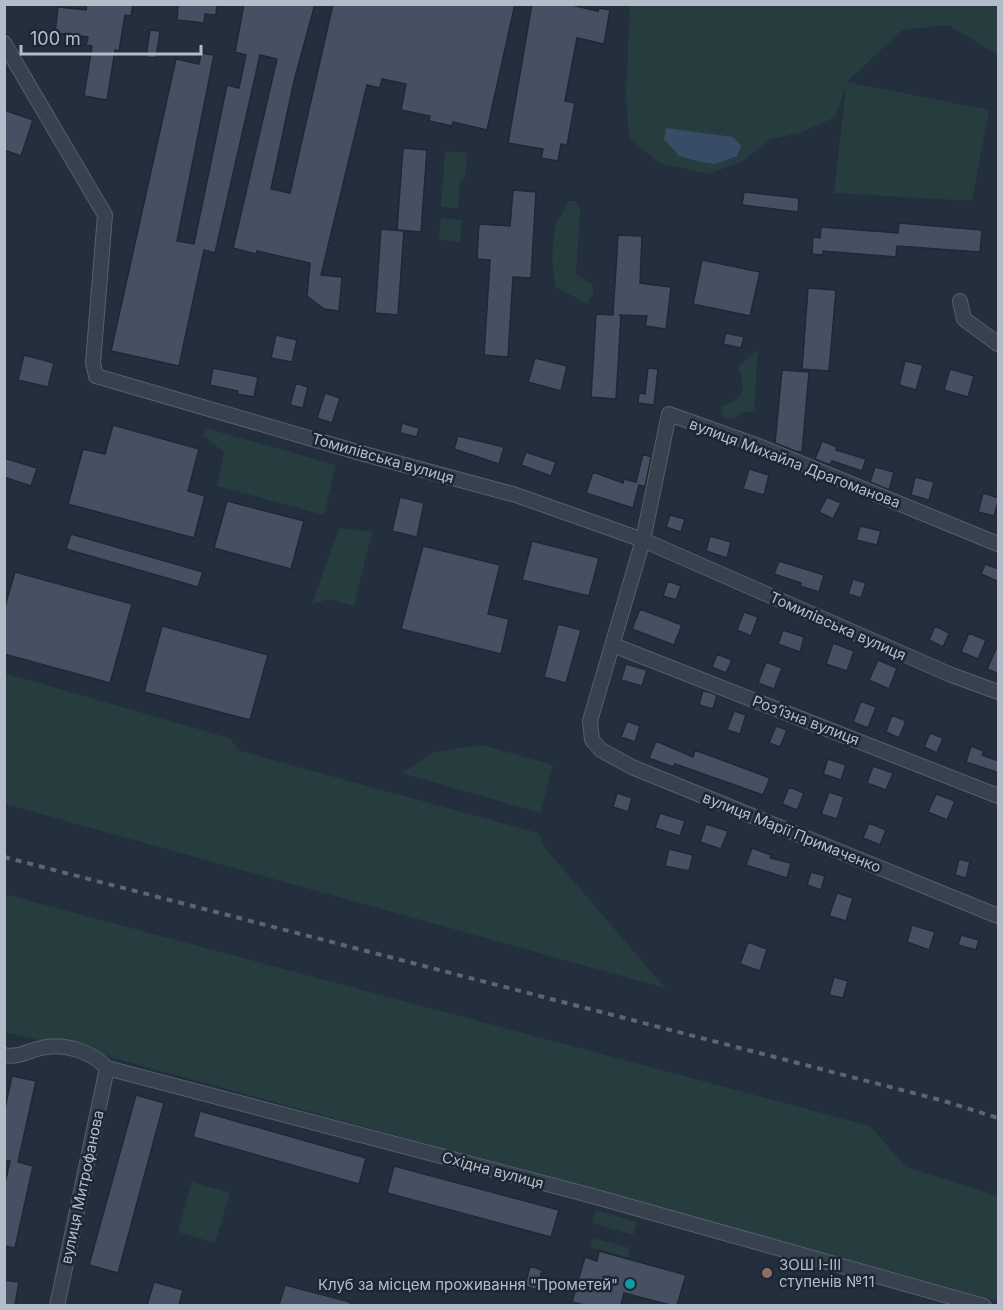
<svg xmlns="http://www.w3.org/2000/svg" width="1003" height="1310" font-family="Inter,sans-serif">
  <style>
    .green { fill: #263c3f }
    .water { fill: #394c67 }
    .building { fill: #455162; stroke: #1f2835; stroke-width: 1.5 }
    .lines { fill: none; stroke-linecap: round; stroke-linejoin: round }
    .street-casing { stroke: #565f6c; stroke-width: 16 }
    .street { stroke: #38414e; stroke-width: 14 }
    .rail { stroke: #5a6575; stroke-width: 4; stroke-dasharray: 6 6; stroke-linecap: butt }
    .education-dot { fill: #8d6e63; stroke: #1d2633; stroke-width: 2 }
    .culture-dot { fill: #0f9aa8; stroke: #1d2633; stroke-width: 2 }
    .labels { text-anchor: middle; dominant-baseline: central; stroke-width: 5; stroke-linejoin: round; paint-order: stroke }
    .street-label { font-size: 15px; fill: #b4bcc9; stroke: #1d2633 }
    .poi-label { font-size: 15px; fill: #b4bcc9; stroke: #1d2633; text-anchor: start }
  </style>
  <rect width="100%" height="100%" fill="#242f3e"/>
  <path class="green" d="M630,5h368v50l-50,-30 -46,5 -55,52 142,28 -17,91 -138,-8 12,-107 -11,31 -33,15 -33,8 -26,21 -34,13 -50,-11 -30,-25 -3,-44z
    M445,151l22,2 -2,25 -5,3 -2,27 -17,-1z
    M568,201h8l4,10 -4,63 17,11v9l-6,10 -31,-17c-6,-24 -4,-46 1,-69l4,-2z
    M441,218l21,2 -2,22 -21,-2z
    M758,349l-4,61 -5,2 -5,-1 -11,8 -7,-1 -5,-5 1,-7c23,-6 24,-20 16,-39z
    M205,428l131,37 -12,50 -107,-29 7,-34 -21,-16z
    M339,528l33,4 -18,74 -24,-7 -18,5z
    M4,673l225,65 11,13 298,82 7,15 120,140 -660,-184z
    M482,745l71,20 -13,48 -138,-40 32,-21z
    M4,894l866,232 36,41 92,29v105l-895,-246 -98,-23z
    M192,1182l38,11 -15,50 -37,-11z
    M596,1210l41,12 -4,13 -41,-12z
    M593,1238l37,10 -2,10 -38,-11z"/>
  <path class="water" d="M666,128l67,9 8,9 -4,10 -22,8 -14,-2 -22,-6 -15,-17z"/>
  <path class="building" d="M87,4h46l-2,12 -6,-1 -6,36 -4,-1 -8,50 -23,-4 8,-50 -6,-1 2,-8 -33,-4 3,-26 28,3z
    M178,4h39l-1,11 -11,-1 -1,9 -27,-3z
    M244,4h71l-21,77 -23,108 19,4 43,-189h182l-28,126 -34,-8 -1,4 -23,-5 1,-5 -29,-6 5,-26 -24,-5 -2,9 -13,-3 -46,190 21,2 -3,34 -15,-2 -17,-13 3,-33 -53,-12 -1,3 -23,-6 44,-189 -17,-4 -45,198 -11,-3 -25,116 -68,-15 65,-292 23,5 2,-11 13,2 -37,186 17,3 33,-159 12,3 7,-33 -11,-3z
    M532,4h35l31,7 1,-3 11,2 -6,34 -27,-6 -12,63 10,2 -8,42 -6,-1 -3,17 -17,-3 2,-9 -35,-6z
    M150,30l10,1 -4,27 -10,-1z
    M4,110l29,10 -12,36 -17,-6z
    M403,148l24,2 -6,82 -24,-2z
    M513,190l23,2 -5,86 -18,-1 -5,80 -24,-2 6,-95 -13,-1 2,-35 31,2z
    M744,192l55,6 -1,14 -56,-7z
    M899,223l83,7 -2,22 -83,-6 -1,11 -73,-6v4l-11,-1 1,-17 7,1 1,-11 77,6z
    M381,229l23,2 -6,84 -23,-2z
    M618,235l24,1 -2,47 31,4 -5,42 -21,-3 2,-10 -28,-1h2l-5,84 -25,-2 5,-83 17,1z
    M702,260l58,12 -10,44 -57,-12z
    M808,288l28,2 -7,81 -27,-2z
    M726,333l18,4 -3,11 -18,-4z
    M276,335l21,5 -5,22 -21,-4z
    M24,355l30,8 -6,24 -30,-7z
    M535,358l32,8 -6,25 -33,-9z
    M905,361l18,4 -7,25 -17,-5z
    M213,368l45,9 -4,20 -17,-3 1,-3 -28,-6z
    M648,368l10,1 -4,36 -16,-2 1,-10 6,1z
    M950,369l24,7 -6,21 -24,-7z
    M782,370l27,2 -7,80 -7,-1 -20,-8z
    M296,383l12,4 -5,21 -13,-3z
    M325,393l15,5 -8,25 -15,-5z
    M402,423l17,5 -2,9 -17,-4z
    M113,425l86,24 -11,42 17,5 -11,42 -126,-34 15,-55 22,5z
    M458,436l46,11 -5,17 -45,-15z
    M822,441l15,6 -1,3 30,9 -4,12 -30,-10 -2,4 -15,-6z
    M526,452l30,10 -5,14 -30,-11z
    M643,454l8,3 -6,30 -6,-2 -6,23 -47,-15 7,-21 30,11 1,-4 12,3z
    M4,458l33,10 -6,18 -27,-9z
    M875,467l19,5 -5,18 -19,-8z
    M749,469l20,6 -5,20 -21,-6z
    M915,477l19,5 -5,18 -18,-5z
    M983,493l16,5 -5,18 -16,-4z
    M400,497l24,6 -7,34 -25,-6z
    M827,497l14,6 -8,16 -14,-7z
    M227,501l77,20 -13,48 -77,-21z
    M670,515l15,4 -4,13 -15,-5z
    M860,526l21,5 -4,14 -21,-5z
    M71,534l132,38 -5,15 -132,-38z
    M710,536l21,6 -4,16 -21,-7z
    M532,541l67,17 -10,38 -67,-16z
    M423,546l77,19 -12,49 21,5 -8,35 -100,-25z
    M779,561l45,14 -5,17 -19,-6 1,-3 -27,-9z
    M985,564l14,5v13l-18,-8z
    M15,572l117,32 -22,79 -106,-29v-44z
    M853,579l13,4 -5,15 -13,-4z
    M668,581l13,5 -5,14 -13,-4z
    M640,609l42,16 -8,20 -42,-16z
    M744,612l14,5 -7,19 -14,-6z
    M558,624l23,6 -15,53 -22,-6z
    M162,626l106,29 -18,65 -106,-28z
    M935,626l14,7 -6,14 -14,-7z
    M783,630l21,7 -4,15 -22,-8z
    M969,633l17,7 -8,19 -17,-7z
    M999,642v32l-12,-5z
    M833,643l21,8 -7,20 -21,-7z
    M717,654l15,6 -6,13 -14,-6z
    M878,660l19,8 -8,21 -20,-9z
    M766,662l16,6 -8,21 -16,-6z
    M626,664l21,6 -5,16 -21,-6z
    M703,690l14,5 -4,14 -14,-4z
    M861,701l15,6 -8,21 -15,-6z
    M734,711l12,4 -6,19 -13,-4z
    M892,715l14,6 -7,17 -13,-6z
    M627,721l13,5 -5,16 -14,-5z
    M776,726l11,4 -7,17 -11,-4z
    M930,733l13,5 -6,15 -13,-6z
    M656,741l37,16 2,-7 75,28 -7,17 -88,-31 -2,3 -24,-9z
    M971,746l13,5 -2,4 17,6v12l-33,-11z
    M828,759l18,6 -5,15 -18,-6z
    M873,766l20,7 -7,17 -19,-7z
    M789,787l15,6 -7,17 -15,-6z
    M829,792l15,5 -7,22 -16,-5z
    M617,793l15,5 -4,14 -15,-5z
    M936,794l19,7 -8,19 -19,-8z
    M660,813l25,8 -5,15 -25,-8z
    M869,823l17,7 -6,15 -17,-7z
    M706,824l22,7 -7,18 -21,-7z
    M752,848l19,7 -1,3 21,5 -4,15 -41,-13z
    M669,849l24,6 -4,16 -24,-5z
    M959,859l11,3 -4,16 -11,-3z
    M811,872l14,4 -4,14 -14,-5z
    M837,893l16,5 -7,23 -17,-5z
    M912,925l23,7 -6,18 -22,-8z
    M961,935l18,5 -3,10 -18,-5z
    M748,942l19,7 -7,22 -20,-7z
    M834,977l14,4 -5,17 -14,-3z
    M12,1076l24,5 -18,81 15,4 -18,82 -11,-2v-59l6,-26 -6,-1v-47z
    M136,1095l28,8 -46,170 -29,-8z
    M200,1111l166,47 -7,26 -166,-47z
    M394,1166l165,44 -8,27 -164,-44z
    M599,1251l87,24 -9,30h-7l-46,-12 -3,12h-36l-13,-3 13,-45 12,4z
    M530,1266l12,4 -5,20 -12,-4z
    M4,1280l15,2 -4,23h-11z
    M154,1282l29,8 -4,15h-32z
    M285,1285l65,17v3h-71z"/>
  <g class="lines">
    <g class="street-casing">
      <path id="street" d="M4,43l101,172 -12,148 3,13 268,78 152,41 127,45 306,134 49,18
        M960,301l4,18 34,25
        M998,544l-242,-99 -87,-31 -26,126 -53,181 2,19 9,10 31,17 366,149
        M613,645l385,151
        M4,1055c15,3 23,-4 37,-7 23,-6 51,4 66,20l482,127 395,111
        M57,1306l50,-238"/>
    </g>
    <use href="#street" class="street"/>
    <path class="rail" d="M4,857l940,244 54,17"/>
  </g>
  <circle class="education-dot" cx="767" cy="1273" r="6"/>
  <circle class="culture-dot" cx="630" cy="1284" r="6"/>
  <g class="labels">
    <g class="street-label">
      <text transform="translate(383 458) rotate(16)">Томилівська вулиця</text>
      <text transform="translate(795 463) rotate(21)">вулиця Михайла Драгоманова</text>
      <text transform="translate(838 626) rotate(24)">Томилівська вулиця</text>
      <text transform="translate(806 720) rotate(21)">Розʼїзна вулиця</text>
      <text transform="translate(792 832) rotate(22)">вулиця Марії Примаченко</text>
      <text transform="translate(493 1170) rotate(15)">Східна вулиця</text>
      <text transform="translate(82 1187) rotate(-78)">вулиця Митрофанова</text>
    </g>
    <g class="poi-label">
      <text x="779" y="1264">ЗОШ І-ІІІ<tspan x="779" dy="17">ступенів №11</tspan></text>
      <text x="618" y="1284" text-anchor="end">Клуб за місцем проживання "Прометей"</text>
    </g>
  </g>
  <rect width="1003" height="1310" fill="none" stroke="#b4bcc9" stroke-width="12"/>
  <path d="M21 45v9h180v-9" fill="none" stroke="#b4bcc9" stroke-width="3"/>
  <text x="30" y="45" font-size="18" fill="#b4bcc9" stroke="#1d2633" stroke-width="4.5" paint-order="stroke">100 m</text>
</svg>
